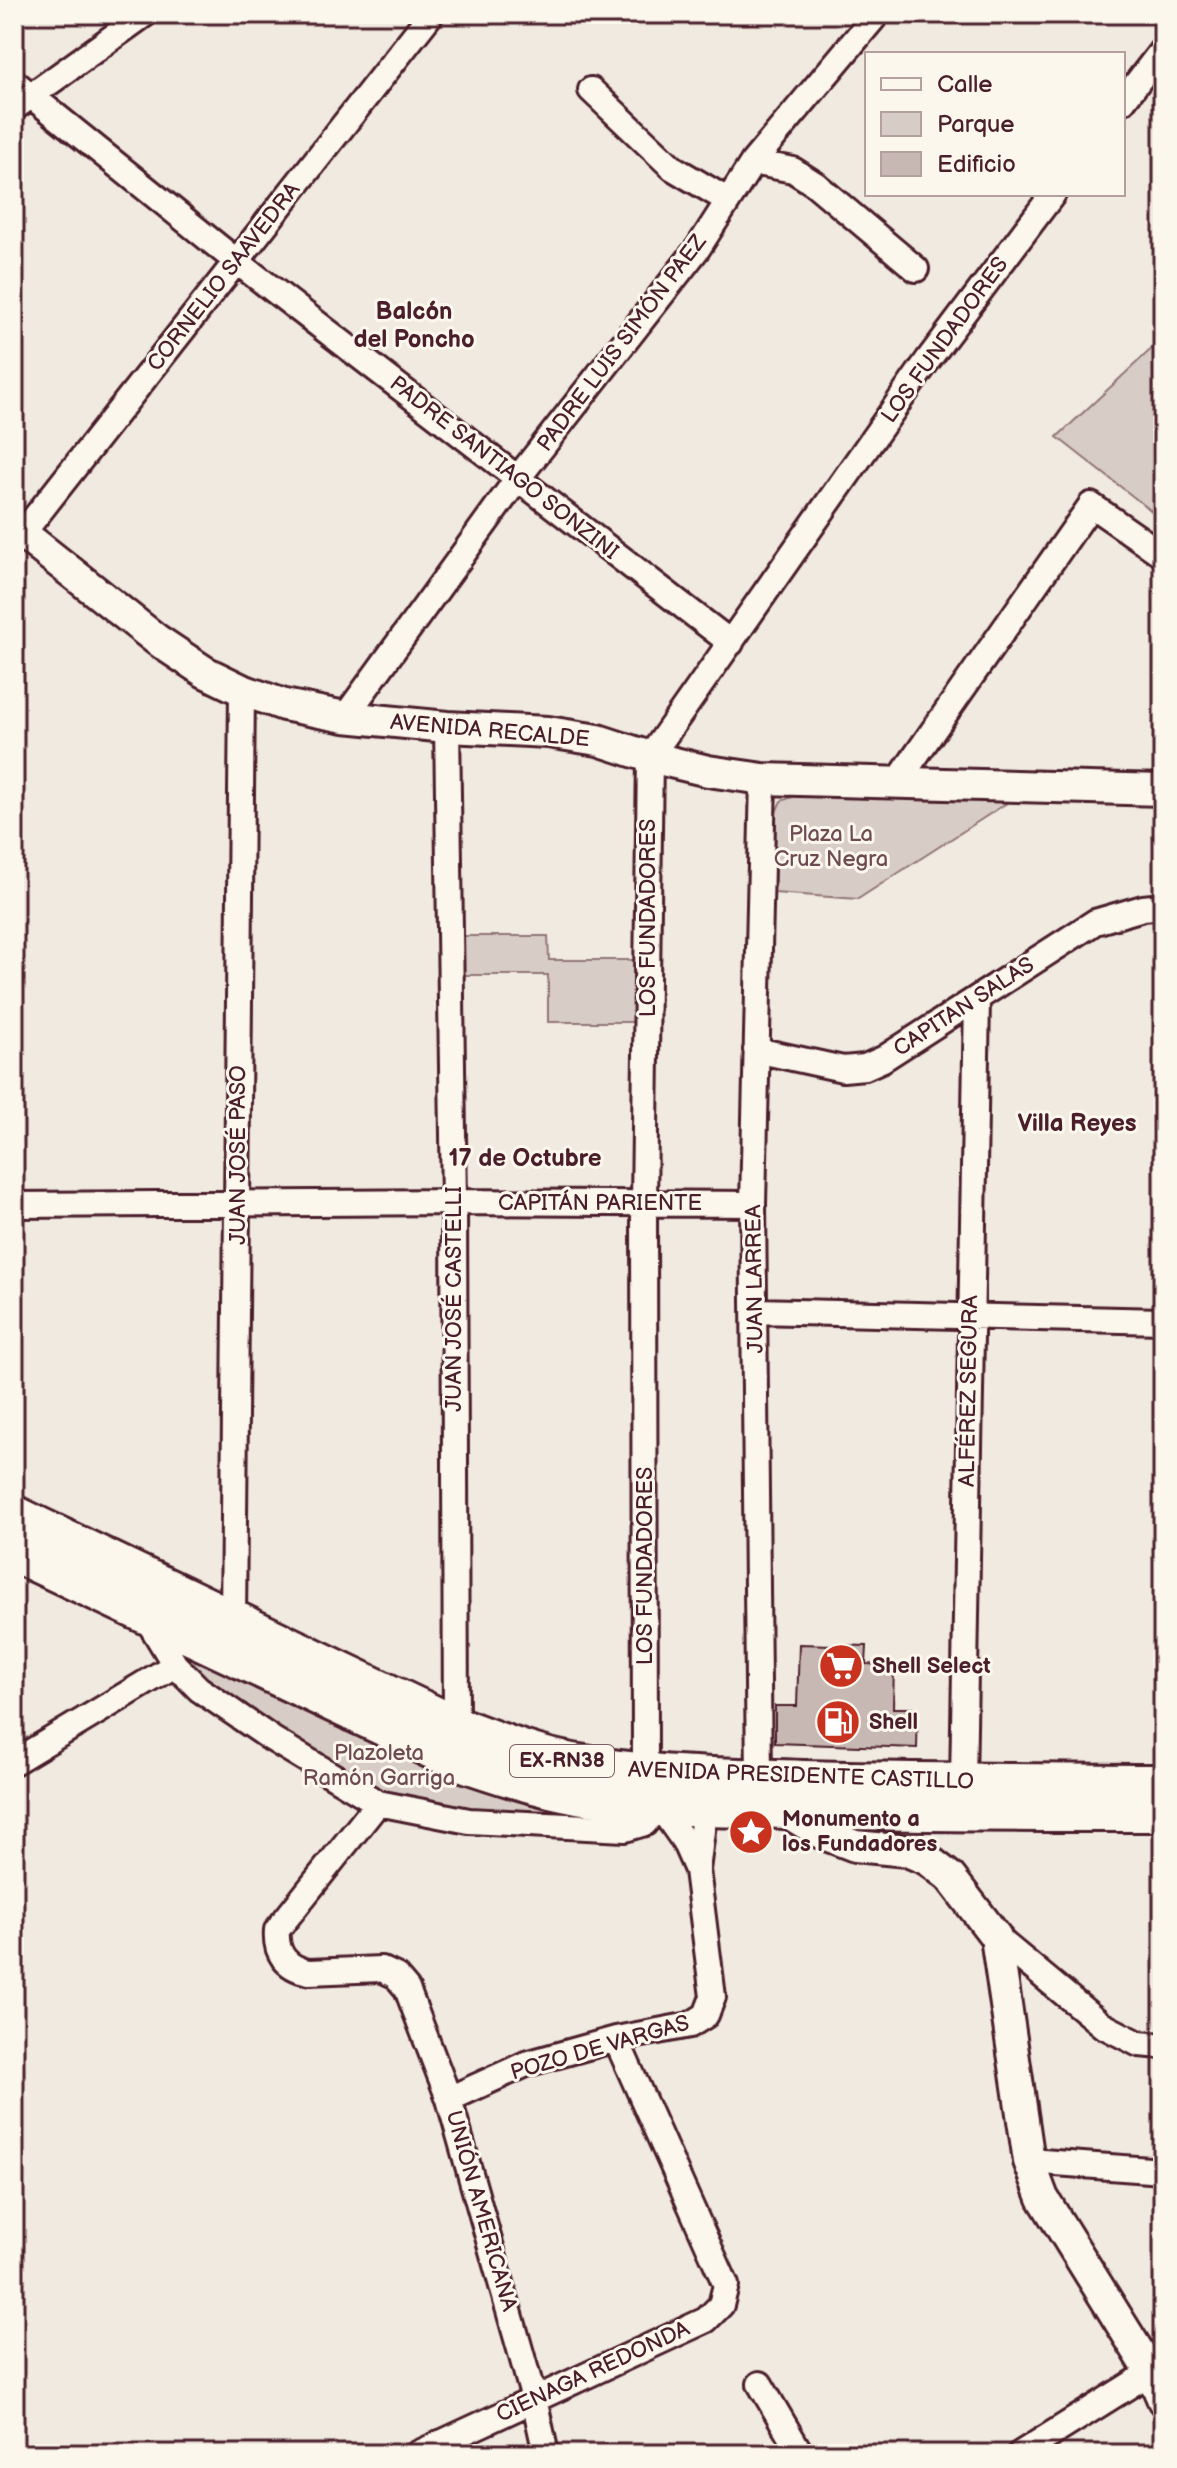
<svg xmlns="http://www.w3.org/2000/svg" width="1177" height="2468" font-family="'Balsamiq Sans',sans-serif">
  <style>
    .green { fill: #d8ccc6; stroke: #917678; stroke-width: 2 }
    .building { fill: #c8b8b3; stroke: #4a1f2b; stroke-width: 2 }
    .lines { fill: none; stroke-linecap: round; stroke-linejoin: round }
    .minor-casing { stroke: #4a1f2b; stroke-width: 30 }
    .tertiary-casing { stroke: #4a1f2b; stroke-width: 36 }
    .primary-casing { stroke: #4a1f2b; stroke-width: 44 }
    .minor { stroke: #fbf7ec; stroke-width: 24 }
    .tertiary { stroke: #fbf7ec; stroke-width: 30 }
    .primary { stroke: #fbf7ec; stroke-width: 38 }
    .labels { text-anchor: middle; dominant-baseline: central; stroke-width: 6; stroke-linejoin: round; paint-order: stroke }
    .shield { fill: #fbf7ec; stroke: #7f6065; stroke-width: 2 }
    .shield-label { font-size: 20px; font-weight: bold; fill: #4a1f2b }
    .street-label { font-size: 22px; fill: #4a1f2b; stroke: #fbf7ec }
    .park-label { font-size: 22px; fill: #6e4a52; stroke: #fbf7ec }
    .poi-label { font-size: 22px; font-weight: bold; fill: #4a1f2b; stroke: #fbf7ec; text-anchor: start }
    .neighbourhood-label { font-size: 24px; font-weight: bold; fill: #4a1f2b; stroke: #fbf7ec }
  </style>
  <rect width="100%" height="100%" fill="#f0eae0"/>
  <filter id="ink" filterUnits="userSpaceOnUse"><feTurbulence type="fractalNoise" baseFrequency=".0125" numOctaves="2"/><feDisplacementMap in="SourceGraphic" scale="16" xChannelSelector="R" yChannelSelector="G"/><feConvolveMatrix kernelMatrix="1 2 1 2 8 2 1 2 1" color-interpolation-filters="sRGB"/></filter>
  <g filter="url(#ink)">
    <path class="green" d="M1163,338v182l-106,-83z
      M795,796l218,3 -155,100 -84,-6 2,-81 5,-11z
      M464,936h84l1,24h85v62h-86v-47h-84z
      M196,1657l433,160 -162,-7 -63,-11 -33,-10 -171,-109 -8,-12z"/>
    <path class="building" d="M799,1644l68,2 -1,18 28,1 -1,43h25l-1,40 -142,-5v-37h22z"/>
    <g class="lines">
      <g class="minor-casing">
        <path id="minor" d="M14,82l222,179 495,382
          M591,90l82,78 54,32
          M1123,101l40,-52
          M14,108l131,-94
          M753,162l40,8 22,14 101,85
          M14,535l8,-1 409,-520
          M345,717l173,-239 180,-230 55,-86 124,-148
          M447,727l7,475 2,524
          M896,784l195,-279 72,50
          M756,1050l87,19 22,-2 18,-8 212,-137 48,-14 20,-2
          M14,1205l440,-3 299,2
          M756,1311l407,10
          M146,1617l29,48 24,24 73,50 106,64 91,18 156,8 20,-6 13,-19 26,37 13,29
          M233,1621l9,-931
          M14,1762l161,-97
          M645,1772l-1,-569 6,-446 278,-397 125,-166
          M759,1778l-6,-574 10,-425
          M963,1783l14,-783
          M378,1803l-101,127c-2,23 9,38 32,42l72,-3 15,7 11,13 42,110 85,300 12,55
          M996,1937l106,88 37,19 24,2
          M449,2099l77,-35 90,-25 74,-14 16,-10 7,-18 -16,-127 8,-63
          M1029,2161l134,10
          M760,2384l41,70
          M417,2454l289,-134 15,-15 5,-20 -110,-246
          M1020,2454l131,-82 12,-10"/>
      </g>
      <g class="tertiary-casing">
        <path id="tertiary" d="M14,527l143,113 48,32 37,18 42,15 61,12 102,10 101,5 50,8 52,17 58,14 55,8 400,11
          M782,1809l39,24 34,13 52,5 21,9 22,17 46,60 33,224 14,37 108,174 12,28"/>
      </g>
      <g class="primary-casing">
        <path id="primary" d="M14,1515l442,211c38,14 76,30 116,37 76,14 154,14 231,17 120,3 240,3 360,4
          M14,1552l435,205c43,15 85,29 129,37 90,16 183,14 274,16 104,2 207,2 311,2"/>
      </g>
      <use href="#minor" class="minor"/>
      <use href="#tertiary" class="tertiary"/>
      <use href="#primary" class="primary"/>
    </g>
  </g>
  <defs>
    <g id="supermarket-disc" transform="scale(2.3)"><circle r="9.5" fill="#c8321e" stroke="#fbf7ec"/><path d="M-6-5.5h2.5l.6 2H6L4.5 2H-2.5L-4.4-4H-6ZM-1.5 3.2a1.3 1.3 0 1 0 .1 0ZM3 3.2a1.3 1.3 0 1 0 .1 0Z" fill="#fff"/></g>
    <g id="fuel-disc" transform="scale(2.3)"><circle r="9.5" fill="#c8321e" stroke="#fbf7ec"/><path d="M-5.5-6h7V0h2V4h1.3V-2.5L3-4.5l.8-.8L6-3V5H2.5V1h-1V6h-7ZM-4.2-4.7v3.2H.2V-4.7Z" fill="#fff"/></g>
    <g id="sight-disc" transform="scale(2.3)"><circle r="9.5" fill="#c8321e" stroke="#fbf7ec"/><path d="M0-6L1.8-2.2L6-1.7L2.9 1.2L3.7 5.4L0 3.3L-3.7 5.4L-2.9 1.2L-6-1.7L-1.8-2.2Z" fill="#fff"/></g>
  </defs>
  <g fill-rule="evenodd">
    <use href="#supermarket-disc" x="841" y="1666"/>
    <use href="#fuel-disc" x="838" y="1722"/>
    <use href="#sight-disc" x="751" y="1832"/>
  </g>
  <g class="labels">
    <rect class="shield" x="510" y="1745" width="104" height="32" rx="6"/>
    <g class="shield-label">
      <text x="562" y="1761">EX-RN38</text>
    </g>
    <g class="street-label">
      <text transform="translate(224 277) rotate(-52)">CORNELIO SAAVEDRA</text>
      <text transform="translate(945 340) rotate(-54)">LOS FUNDADORES</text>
      <text transform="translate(622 343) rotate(-53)">PADRE LUIS SIMÓN PAEZ</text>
      <text transform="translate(504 468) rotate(38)">PADRE SANTIAGO SONZINI</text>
      <text transform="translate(490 731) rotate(5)">AVENIDA RECALDE</text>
      <text transform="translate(648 918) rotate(-90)">LOS FUNDADORES</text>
      <text transform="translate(964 1007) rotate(-33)">CAPITAN SALAS</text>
      <text transform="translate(238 1155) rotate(-90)">JUAN JOSÉ PASO</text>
      <text x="600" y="1203">CAPITÁN PARIENTE</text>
      <text transform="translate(755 1279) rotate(-91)">JUAN LARREA</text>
      <text transform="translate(454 1299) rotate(-90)">JUAN JOSÉ CASTELLI</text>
      <text transform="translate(969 1391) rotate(-89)">ALFÉREZ SEGURA</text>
      <text transform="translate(645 1566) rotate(-90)">LOS FUNDADORES</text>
      <text transform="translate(801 1776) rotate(2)">AVENIDA PRESIDENTE CASTILLO</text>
      <text transform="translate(600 2048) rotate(-16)">POZO DE VARGAS</text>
      <text transform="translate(481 2211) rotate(74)">UNIÓN AMERICANA</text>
      <text transform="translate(593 2372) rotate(-25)">CIENAGA REDONDA</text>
    </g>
    <g class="park-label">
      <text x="831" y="834">Plaza La<tspan x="831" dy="25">Cruz Negra</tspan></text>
      <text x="379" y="1753">Plazoleta<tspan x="379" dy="25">Ramón Garriga</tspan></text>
    </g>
    <g class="poi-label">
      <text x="872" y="1666">Shell Select</text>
      <text x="869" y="1722">Shell</text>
      <text x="782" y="1819">Monumento a<tspan x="782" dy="25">los Fundadores</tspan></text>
    </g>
    <g class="neighbourhood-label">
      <text x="414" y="311">Balcón<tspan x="414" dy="28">del Poncho</tspan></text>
      <text x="1077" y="1123">Villa Reyes</text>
      <text x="525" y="1158">17 de Octubre</text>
    </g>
  </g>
  <rect width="1177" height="2468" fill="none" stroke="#fbf7ec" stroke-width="48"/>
  <rect x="24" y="24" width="1129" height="2420" fill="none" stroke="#4a1f2b" stroke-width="3" filter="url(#ink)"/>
  <rect x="865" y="52" width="260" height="144" fill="#fbf7ec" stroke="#b4a19f" stroke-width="2"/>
  <rect x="881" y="78" width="40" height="12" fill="#fbf7ec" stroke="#b4a19f" stroke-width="2"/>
  <text x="937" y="92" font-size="24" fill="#4a1f2b">Calle</text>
  <rect x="881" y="112" width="40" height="24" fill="#d8ccc6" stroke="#b4a19f" stroke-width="2"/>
  <text x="937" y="132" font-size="24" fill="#4a1f2b">Parque</text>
  <rect x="881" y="152" width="40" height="24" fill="#c8b8b3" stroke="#b4a19f" stroke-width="2"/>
  <text x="937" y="172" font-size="24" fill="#4a1f2b">Edificio</text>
</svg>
